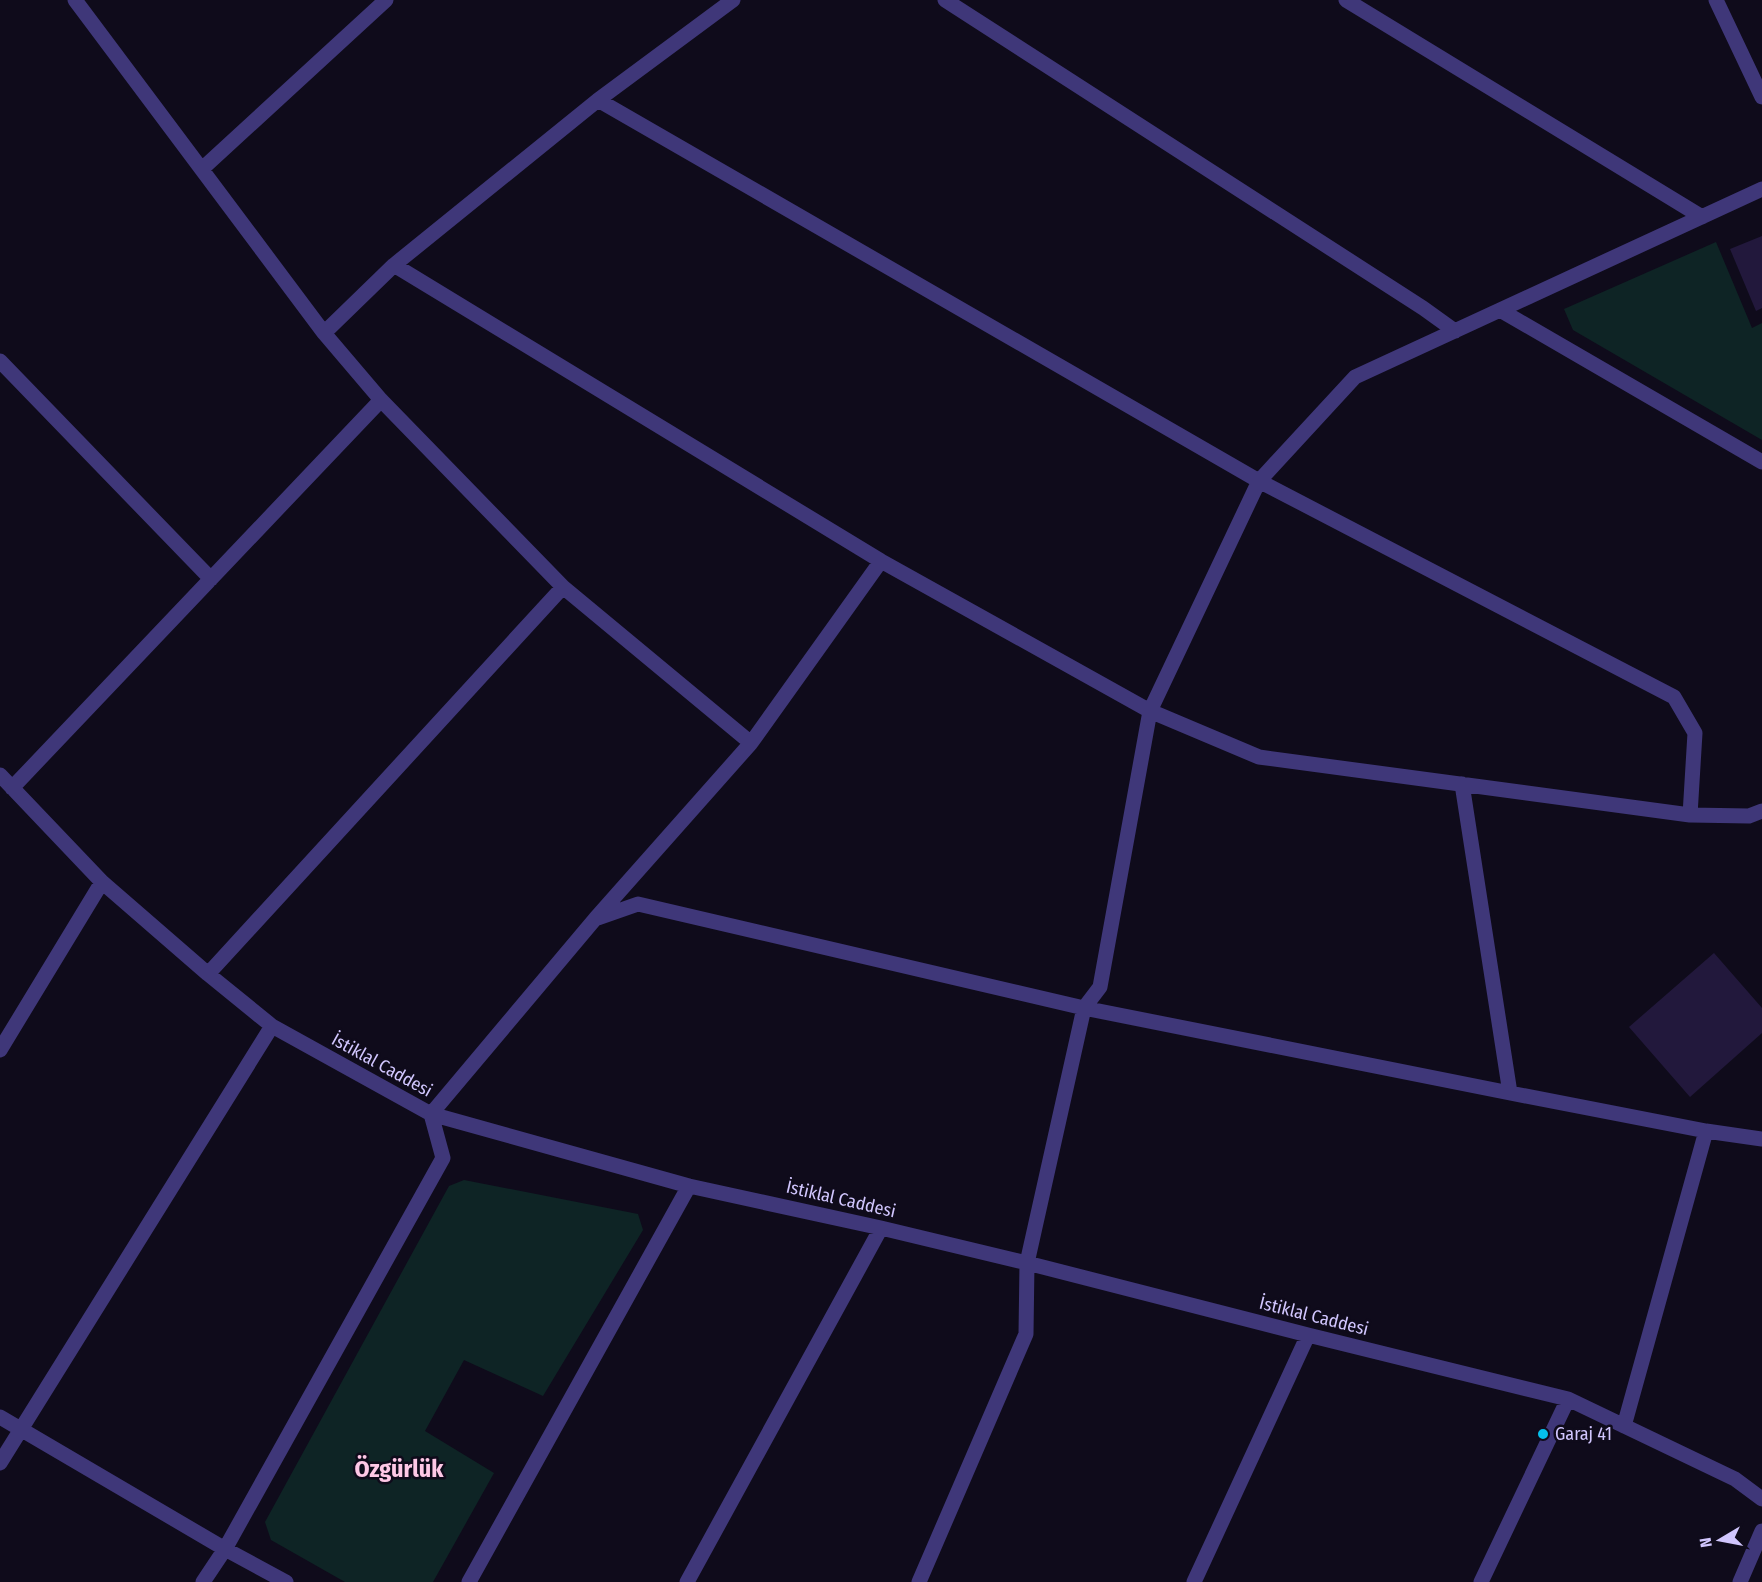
<svg xmlns="http://www.w3.org/2000/svg" width="1762" height="1582" font-family="'Fira Sans Condensed',sans-serif">
  <style>
    .green { fill: #0e2425 }
    .building { fill: #22183c }
    .lines { fill: none; stroke-linecap: round; stroke-linejoin: round }
    .minor { stroke: #3f3779; stroke-width: 15 }
    .poi-dot { fill: #05c0ec; stroke: #0f0b1b; stroke-width: 2 }
    .labels { text-anchor: middle; dominant-baseline: central; stroke-width: 5; stroke-linejoin: round; paint-order: stroke }
    .street-label { font-size: 18px; fill: #d1c6fe; stroke: #0f0b1b }
    .poi-label { font-size: 18px; fill: #d1c6fe; stroke: #0f0b1b; text-anchor: start }
    .district-label { font-size: 24px; font-weight: bold; fill: #fec8e6; stroke: #0f0b1b }
  </style>
  <rect width="100%" height="100%" fill="#0f0b1b"/>
  <path class="green" d="M1716,242l36,86 10,-5v117l-189,-110 -9,-21z
    M464,1180l174,34 5,16 -100,166 -79,-36 -39,71 69,42 -61,109h-88l-74,-42 -6,-18 184,-336z"/>
  <path class="building" d="M1762,236v72l-6,3 -26,-62z
    M1714,953l48,55v25l-72,64 -61,-70z"/>
  <g class="lines">
    <path class="minor" d="M75,0l249,333 57,67 182,187 188,156
      M945,0l478,308 32,23
      M1346,0l356,217
      M1716,0l46,97
      M598,100l661,381 415,216 21,36 -5,82
      M202,169l184,-169
      M394,265l487,296 269,150 109,46 431,58 59,1 13,-5
      M1500,310l262,152
      M324,333l70,-68 204,-165 135,-100
      M0,361l211,218
      M0,775l102,107 106,92 64,52 159,88 258,72 192,42 146,35 281,72 260,64 167,80 27,20
      M1462,784l48,309
      M12,788l369,-388
      M598,918l40,-14 446,104 426,85 196,38 56,8
      M208,974l355,-387
      M0,1050l102,-168
      M0,1417l225,132 61,33
      M1624,1426l82,-295
      M0,1463l272,-437
      M203,1582l22,-33 218,-391 -12,-44 164,-195 156,-176 130,-182
      M469,1582l220,-396
      M687,1582l194,-354
      M919,1582l107,-248 1,-71 57,-255 16,-21 50,-276 109,-230 96,-104 407,-188
      M1194,1582l114,-247
      M1481,1582l87,-183
      M1740,1582l22,-51"/>
  </g>
  <circle class="poi-dot" cx="1543" cy="1434" r="6"/>
  <g class="labels">
    <g class="street-label">
      <text transform="translate(382 1065) rotate(29)">İstiklal Caddesi</text>
      <text transform="translate(841 1199) rotate(13)">İstiklal Caddesi</text>
      <text transform="translate(1314 1316) rotate(14)">İstiklal Caddesi</text>
    </g>
    <g class="poi-label">
      <text x="1555" y="1434">Garaj 41</text>
    </g>
    <g class="district-label">
      <text x="399" y="1469">Özgürlük</text>
    </g>
  </g>
  <g transform="translate(1720 1540) rotate(260)" stroke="#0f0b1b" stroke-width="4.5" paint-order="stroke">
  <path d="M0-4.5L10 22L0 15L-10 22Z" fill="#d1c6fe"/>
  <text y="-9" font-size="16" font-weight="bold" text-anchor="middle" fill="#d1c6fe">N</text>
  </g>
</svg>
